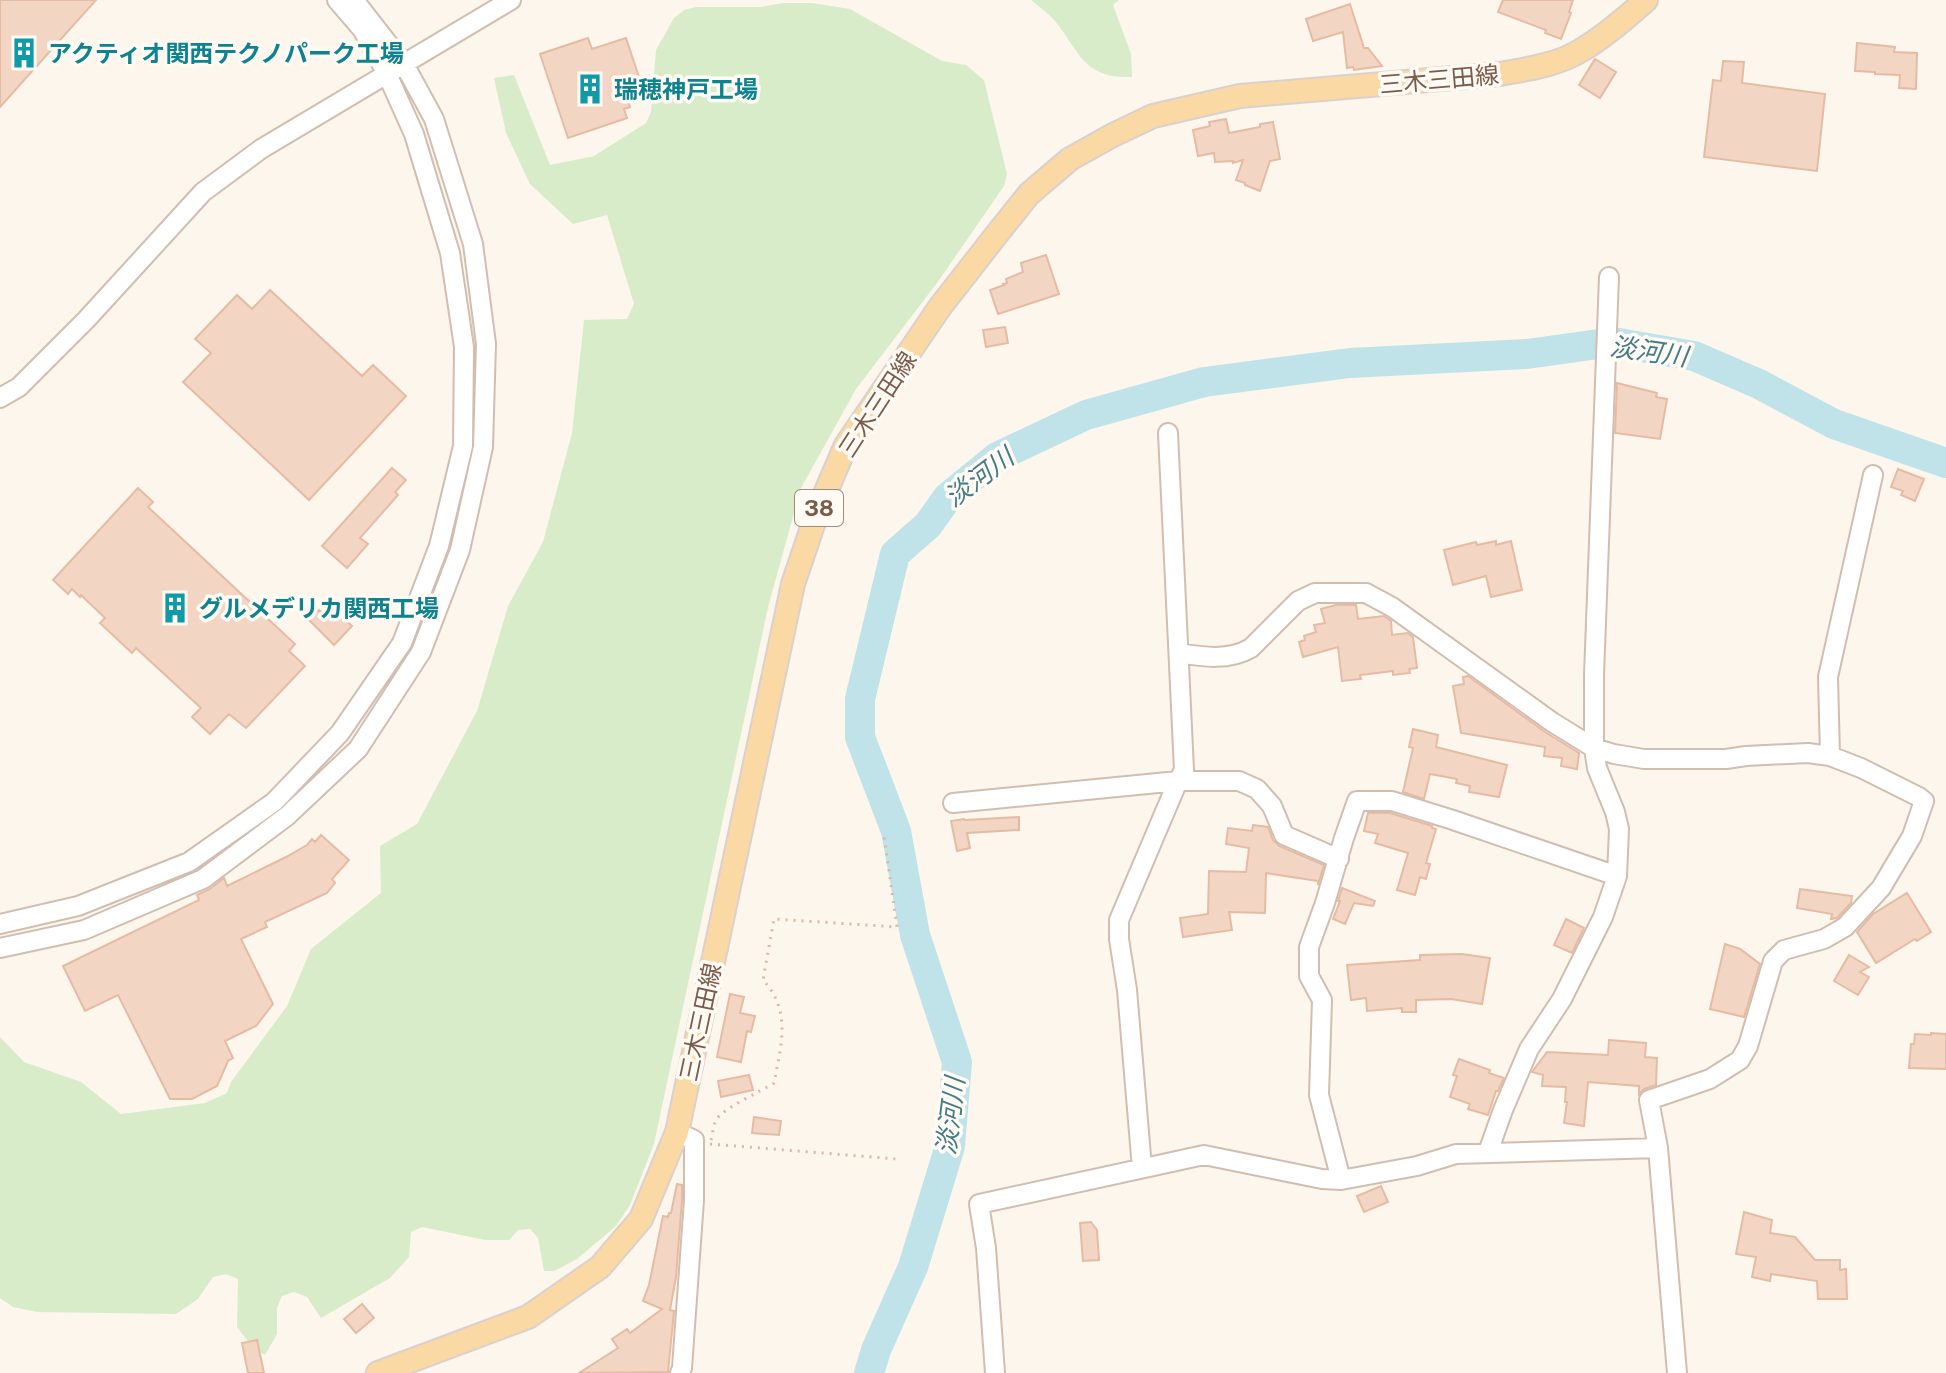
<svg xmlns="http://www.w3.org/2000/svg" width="1946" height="1373" font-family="'Public Sans','Noto Sans JP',sans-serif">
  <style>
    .green { fill: #d8ecc9 }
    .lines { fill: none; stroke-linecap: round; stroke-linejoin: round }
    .river { stroke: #bfe3e8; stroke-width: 30 }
    .building { fill: #f3d5c3; stroke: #e6bba3; stroke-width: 2 }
    .minor-casing { stroke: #d1beb0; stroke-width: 22 }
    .major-casing { stroke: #dad1cd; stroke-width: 26 }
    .path { stroke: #d9b8a5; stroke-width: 3; stroke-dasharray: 2 6; stroke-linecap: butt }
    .minor { stroke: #fff; stroke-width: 18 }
    .major { stroke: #fbd9a5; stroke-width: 22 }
    .labels { text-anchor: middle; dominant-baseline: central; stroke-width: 7; stroke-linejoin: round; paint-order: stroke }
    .shield { fill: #fffaf3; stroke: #a28b7f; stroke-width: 2 }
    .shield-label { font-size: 22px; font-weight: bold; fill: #7a5c4d }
    .culture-label { font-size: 24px; font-weight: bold; fill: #0d838f; stroke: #fffaf3; text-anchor: start }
    .street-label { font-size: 24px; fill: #7a5c4d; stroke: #fffaf3 }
    .water-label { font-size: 26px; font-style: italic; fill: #437c86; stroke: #fffaf3 }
  </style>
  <rect width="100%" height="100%" fill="#fdf6ec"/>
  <path class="green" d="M1031,0h88l-6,5 18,49 1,23c-49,2 -52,-25 -77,-56 -7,-8 -16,-14 -24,-21z
    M783,3h29l38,6 92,52 24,4 18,15 23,94 -3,12 -67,97 -81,106 -55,99 -33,119 -114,537 -24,61 -14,21 -39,33 -23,12h-10l-6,-33 -8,-9 -12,1 -9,10h-24l-63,-13 -11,5 -2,25 -19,21 -69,40 -14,-21 -13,-5 -12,4 -5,12v26l-12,21 -12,-7 -16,-21 1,-48 -12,-5 -13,3 -15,22 -22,15 -139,-2 -24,-5 -13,-9v-261l24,25 57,20 40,32 84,-11 22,-10 4,-11 56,-76 24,-57 70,-56 -1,-47 37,-22 60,-113 31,-105 35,-64 29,-109 12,-113 43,-1 7,-15 -27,-89 -34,9 -43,-40 -24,-51 -12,-55 20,-3 36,90 44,-9 52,-33 5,-11 5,-62 18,-32 10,-8 12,-3h64z"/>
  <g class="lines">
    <path class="river" d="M869,1373l7,-23 37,-83 37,-121 7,-84 -42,-127 -19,-104 -36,-94v-38l35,-145 33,-29 20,-28 49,-40 89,-42 118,-33 146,-19 177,-9 86,-12 81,14 65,28 75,40 112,39"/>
  </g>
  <path class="building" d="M0,0h96l-96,107z
    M1503,0h70l-4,12 2,1 -10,26 -16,-6 1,-3 -48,-18z
    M1350,4l14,44h4l14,18 -28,4 -1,-3 -6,1 -4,-36 -30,9 -7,-22z
    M588,38l4,11 34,-11 13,39 -6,2 3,9 -7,2 3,7 -5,1 3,9 -6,2 3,9 -59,20 -28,-84z
    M1857,43l38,4 -1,5 23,1 -1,36 -17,-1 1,-13 -25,-1v-2l-20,-1z
    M1595,59l21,13 -16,26 -21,-13z
    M1723,61l21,1 -2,21 83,11 -8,77 -113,-14 9,-77 8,1z
    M1226,119l3,14 31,-6v-3l13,-2 7,37 -10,2 -10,30 -15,-6v-2l-9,-3 7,-20 -10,3v-2l-18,1 -1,-9 -16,3 -5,-26 17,-4 -1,-4z
    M1046,255l13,39 -61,20 -8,-24 14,-5 -1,-1 4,-1 -1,-4 17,-7 -2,-9z
    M270,290l92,86 11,-11 33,31 -97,104 -126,-118 28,-29 -16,-14 42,-44 15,14z
    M1005,327l3,16 -22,4 -3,-17z
    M1617,383l40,10 -1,4 11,2 -7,40 -45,-6z
    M392,468l14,12 -11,12 3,3 -38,43 8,6 -21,24 -25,-22z
    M1898,469l26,10 -9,22 -14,-6 2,-4 -12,-4z
    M138,488l15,14 -5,5 147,137 -6,7 16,15 -59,62 -17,-14 -19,20 -18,-17 9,-9 -65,-60 -4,5 -32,-30 5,-5 -24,-23 -1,2 -8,-8 -4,5 -15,-14z
    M1496,541v4l15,-4 11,49 -31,7 -5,-21 -33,9 -9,-35 32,-8 1,3z
    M1336,605h20l2,14 26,-3 7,5 1,14 16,-2 5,4 4,31 -8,1 1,4 -17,2v-4l-33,4 1,4 -19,2 -4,-34 -35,10 -4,-15 6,-2 -1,-4 12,-4 -2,-7 11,-2 -4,-14z
    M319,610l10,9 8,-7 15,14 -18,19 -25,-25z
    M1468,676l77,56 34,21 -2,16 -16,-3 1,-8 -18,-2 1,-9 -84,-14 -8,-47 11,-2 -1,-7z
    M1413,729l25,6 -2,12 71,18 -8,32 -30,-5 1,-6 -14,-3 1,-4 -27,-5 -6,25 -21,-7 10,-44 -4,-1z
    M1368,813h22l42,13v2l4,1 -10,34 4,1 -4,15 -6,-2 -5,18 -18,-5 11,-37 -33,-10 3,-9 -14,-3z
    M1019,817v13l-52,3 3,15 -13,3 -6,-30 13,-2 1,1z
    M1253,825l15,2 5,13 6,6 45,19 -6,20v-4l-52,-8 -1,40 -36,-1 3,18 -49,7 -3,-19 28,-4 1,-43 37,1 3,-24 -23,-4 2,-16 24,3z
    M321,835l28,25 -17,19 3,4 -8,10 -62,29 2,5 -26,12 32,65 -17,22 -31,15 8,17 -5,3 -11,25 -25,13h-22l-52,-104 -33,16 -22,-45 136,-66 -2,-5 13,-6 14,-11 3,8 59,-29 21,-12 5,-6 3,3z
    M1342,888l33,13 -2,5 -19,-3 -9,21 -12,-5 7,-18h-2z
    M1800,889l52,7 -1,7 -14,15 -6,1 1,-5 -35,-6z
    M1907,893l24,39 -14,9 -2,-2 -39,24 -19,-31 16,-18z
    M1566,919l18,9 -12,25 -18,-8z
    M1725,944l15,5 20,15 -16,53 -34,-8z
    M1462,954l28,4 -8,46 -31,-5 -35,1v12h-14v-4l-35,3 -1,-13 -15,2 -4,-35 73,-5v-5z
    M1849,955l20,12 -9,5 9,5 -11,18 -24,-14z
    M730,994l14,3 -4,16 15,3 -4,16 -4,-1 -6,31 -24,-5z
    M1931,1033l15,1v35l-37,-1 2,-24h3l1,-10 16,1z
    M1609,1040l37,3 -1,14 12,1 -1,27 -12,4 -5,5v-8l-51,-4 -4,44 -20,-3 3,-21h-2l1,-15 -24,-1 1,-11 -11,-3 15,-20 61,3z
    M1459,1059l31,11 -1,3 15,5 -6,13h-2l-8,24 -20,-6 2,-5 -20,-7 7,-21 -4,-1z
    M749,1075l4,15 -32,7 -3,-16z
    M754,1117l27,4 -2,14 -27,-2z
    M677,1184l5,1v15l-6,77 -6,33 4,1 -6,61 -89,1 39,-25 -6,-9 15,-10 3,4 32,-24 -19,-8 6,-16 14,-69 5,1 1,-4h2z
    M1381,1186l7,16 -24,10 -7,-16z
    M1744,1212l28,8 -2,13 25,4 20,23h25v10l6,-1 1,30h-29l-1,-18 -46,-7 -1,7 -18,-4 4,-20 -20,-3z
    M1091,1222l6,8 2,30 -16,1 -3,-38z
    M362,1304l12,14 -18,15 -12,-14z
    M257,1340l7,33h-16l-6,-30z"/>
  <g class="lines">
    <g class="minor-casing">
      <path id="minor" d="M0,398l19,-11 67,-67 117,-128 58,-43 250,-149
        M1179,653c24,4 50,8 72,-5l47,-47 17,-8h51l26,14 160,115 42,26 20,6 30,5h82l20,-3 62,-3 22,3 31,12 58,29 5,4 -12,35 -31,52 -36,39 -21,12 -40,11 -11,11 -25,85 -8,14 -30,19 -61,21 9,48 19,225
        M1830,756l-2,-79 45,-202
        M953,803l225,-22h61l18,8 15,17 12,29 55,24
        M0,924l78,-18 111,-44 85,-60 66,-69 62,-90 37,-97 24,-100 1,-99 -14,-94 -36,-119 -27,-60 -25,-45 -25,-29
        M0,948l84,-18 119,-51 84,-63 71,-67 63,-97 39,-102 23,-103 3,-103 -13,-100 -39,-125 -30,-55 -50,-64
        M677,1132l17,8v60l-12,168 -2,5
        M1488,1152l15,-42 26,-61 33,-50 41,-82 14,-41 2,-47 -4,-17 -18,-44 -3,-20v-73l15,-398
        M1142,1168l-15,-178 -8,-51v-19l59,-139 6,-11 -16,-337
        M1341,1180l-22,-85 3,-95 -13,-24v-29l16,-44 19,-65 13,-37h35l61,19 164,56
        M995,1373l-9,-125 -7,-44 225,-49 118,24 19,1 76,-14 39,-12 202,-6"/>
    </g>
    <g class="major-casing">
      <path id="major" d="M378,1373l150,-56 72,-50 41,-48 36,-87 116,-548 25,-74 28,-65 94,-138 57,-73 32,-40 41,-35 43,-24 40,-19 87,-20 260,-22c27,-5 57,-9 80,-23 24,-14 46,-33 66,-51"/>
    </g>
    <path class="path" d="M711,1140c2,-6 2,-14 5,-20 7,-12 44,-28 58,-37 7,-37 18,-72 -11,-103l11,-61 123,8 -13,-91
      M710,1144l187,15"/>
    <use href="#minor" class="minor"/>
    <use href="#major" class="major"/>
  </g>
  <defs>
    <g id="building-bare" transform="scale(2.4)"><path d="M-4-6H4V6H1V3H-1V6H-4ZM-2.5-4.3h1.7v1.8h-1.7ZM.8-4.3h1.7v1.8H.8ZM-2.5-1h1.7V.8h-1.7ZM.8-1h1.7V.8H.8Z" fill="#0f9aa8" stroke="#fffaf3" stroke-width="2.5" paint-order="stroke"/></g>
  </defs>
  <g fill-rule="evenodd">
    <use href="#building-bare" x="24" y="53"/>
    <use href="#building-bare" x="590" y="89"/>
    <use href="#building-bare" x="175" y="608"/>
  </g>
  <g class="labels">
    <rect class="shield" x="795" y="490" width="48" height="36" rx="6"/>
    <g class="shield-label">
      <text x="819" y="508">38</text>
    </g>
    <g class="culture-label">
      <text x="48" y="53">アクティオ関西テクノパーク工場</text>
      <text x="614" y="89">瑞穂神戸工場</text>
      <text x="199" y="608">グルメデリカ関西工場</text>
    </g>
    <g class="street-label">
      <text transform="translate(1439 79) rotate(-5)">三木三田線</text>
      <text transform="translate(877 404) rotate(-57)">三木三田線</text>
      <text transform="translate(700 1022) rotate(-78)">三木三田線</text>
    </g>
    <g class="water-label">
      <text transform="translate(1649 351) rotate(8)">淡河川</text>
      <text transform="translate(979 477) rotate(-37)">淡河川</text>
      <text transform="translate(950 1116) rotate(-83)">淡河川</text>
    </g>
  </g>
</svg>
